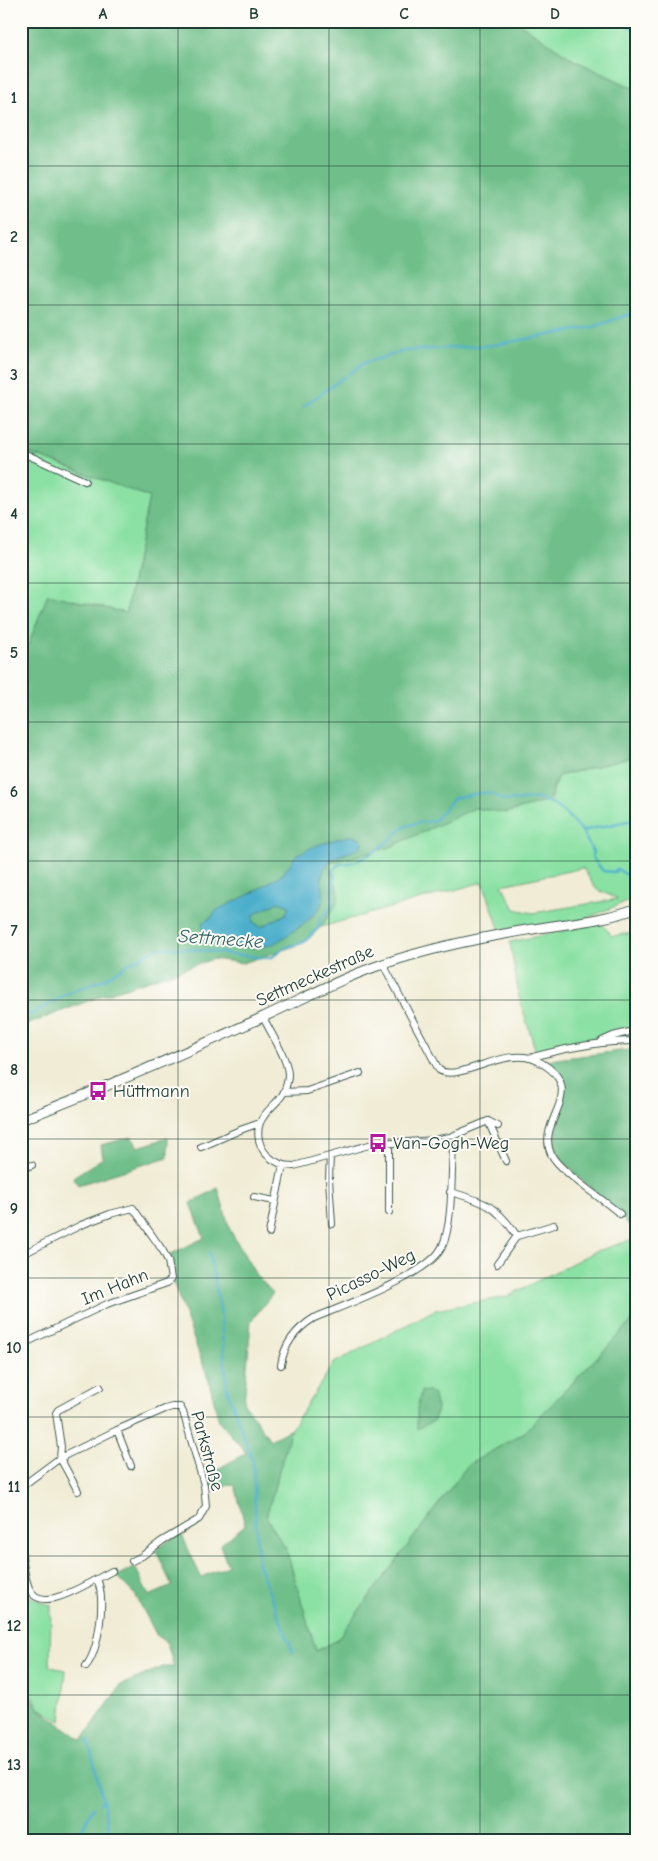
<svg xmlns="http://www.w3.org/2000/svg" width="658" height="1861" font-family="'Comic Neue',sans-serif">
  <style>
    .green { fill: #8be1a4; stroke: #558f6c; fill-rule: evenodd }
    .forest { fill: #70bf8a; stroke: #487e5f; fill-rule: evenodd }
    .water { fill: #4cafcb; stroke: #367680; fill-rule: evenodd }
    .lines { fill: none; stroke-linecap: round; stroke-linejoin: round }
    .stream { stroke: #4cafcb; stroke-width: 2.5 }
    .street-casing { stroke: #3e574c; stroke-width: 8 }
    .secondary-casing { stroke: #3e574c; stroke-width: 11 }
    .street { stroke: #fff; stroke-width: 6 }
    .secondary { stroke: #fff; stroke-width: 9 }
    .grid { fill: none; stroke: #1f3d34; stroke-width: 1; stroke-opacity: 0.55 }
    .labels { text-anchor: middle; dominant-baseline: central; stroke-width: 4; stroke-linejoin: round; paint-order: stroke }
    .street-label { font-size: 18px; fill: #1f3d34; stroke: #fdfcf7 }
    .poi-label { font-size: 18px; fill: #1f3d34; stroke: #fdfcf7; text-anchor: start }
    .water-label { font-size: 19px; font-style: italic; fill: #2c5f61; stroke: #fdfcf7 }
    .neatline { fill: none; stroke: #1f3d34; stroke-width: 2 }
    .grid-label { font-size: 16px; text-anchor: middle; font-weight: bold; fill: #1f3d34 }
  </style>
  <rect width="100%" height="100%" fill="#fdfcf7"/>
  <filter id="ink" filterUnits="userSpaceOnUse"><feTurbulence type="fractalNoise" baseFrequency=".02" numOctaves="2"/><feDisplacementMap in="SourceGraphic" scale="10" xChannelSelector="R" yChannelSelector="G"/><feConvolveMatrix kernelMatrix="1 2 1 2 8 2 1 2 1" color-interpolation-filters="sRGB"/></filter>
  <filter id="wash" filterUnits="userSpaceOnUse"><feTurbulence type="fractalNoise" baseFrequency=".0096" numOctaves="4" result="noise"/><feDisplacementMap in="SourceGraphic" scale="20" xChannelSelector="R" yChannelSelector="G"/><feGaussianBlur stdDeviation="1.12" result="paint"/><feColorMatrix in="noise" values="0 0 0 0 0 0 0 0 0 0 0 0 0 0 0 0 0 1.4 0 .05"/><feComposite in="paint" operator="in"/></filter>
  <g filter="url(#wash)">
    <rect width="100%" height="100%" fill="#f0ecd5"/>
    <path class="green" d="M516,21h121v69l-65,-31z
      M21,450l128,47 -23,116 -78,-19 -21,54 -6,-4z
      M637,756v141l-52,22 -85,12 -17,-49 -162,45 16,-24 -9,-40 60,-15 87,-40 31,5 42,-12 3,4 2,-1 -3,-4 8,-24zM583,868l13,21 22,10 -85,14 -18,-4 -13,-24z
      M601,923l11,13 25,-4v95l-101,25 -17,-55 -9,-55z
      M637,1238v78l-112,116 -57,33 -132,176 -20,10 -30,-102 -20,-32 25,-88 43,-66 101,-53 71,-13 88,-45z
      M21,1584c5,14 16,17 30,21l-1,62 16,3 -5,51 -22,-13 -18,-44z"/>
    <path class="forest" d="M21,21h495l56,38 65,31v666l-79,20 -10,25 -42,12 -31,-5 -87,40 -60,15 11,30 -2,10 -16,24 -17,16 -61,20 -30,-4 -112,37 -80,31v-383l6,4 21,-54 78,19 23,-116 -128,-47zM346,854c-12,2 -25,11 -25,25 0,11 5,21 -2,31 -12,15 -31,25 -48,34l-69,-21 81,-49 14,-19z
      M278,902l12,4 -4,8 -25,13 -8,-5 1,-7c7,-6 16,-7 24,-13z
      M637,1049v185c-26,-31 -59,-53 -84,-84l12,-59 -17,-31z
      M132,1137l6,10 30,-9v19l-90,28 -5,-8 30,-19 -2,-13z
      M218,1188l12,42 26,45 17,18 -22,28 -7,82 26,37 21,-11 -25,88 20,32 30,102 20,-10 132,-176 57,-33 112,-116v524h-616v-166l17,34 44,32 39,-55 42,-18h11l-7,-24 -10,-7 -21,-40 -20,-20 19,-9 14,29 23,-10 -16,-36 25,-17 20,44 27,-11 -8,-21 25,-20 -10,-40 -25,2 -6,-10 42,-24 -27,-32 -10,-40 -37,-102 -1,-25 33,-16 -13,-35z
      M421,1391l12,2 4,15 -3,13 -17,8v-20z"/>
    <path class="water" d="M351,836l10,2 1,7c-10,11 -25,7 -33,17 -14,17 -2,26 -7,40 -3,10 -13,16 -20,23 -9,6 -19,14 -29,19 -17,7 -47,0 -65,-3l-5,-4 -1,-14 9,-5 6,-8 37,-18 29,-18 13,-19 19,-9 21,-7zM278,902l11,4 -3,8 -25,13 -8,-5 1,-7c7,-6 16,-7 24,-13z"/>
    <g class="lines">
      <path class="stream" d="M618,21l19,10
        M349,374l15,-11 41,-12 88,-6 101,-18 43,-16
        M304,406l40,-29
        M582,831l11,21 -1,5 11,14 12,1 2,-3 20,12
        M21,1017l11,-3 36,-21 37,-14 19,-13 33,-18h22l87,10 6,-1 12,-9 20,-6 15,-15 1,-9c20,-11 8,-26 15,-41l-2,-7 6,-6c20,0 36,-12 51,-24 5,-4 9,-11 14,-13 10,-5 21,-5 30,-6l20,-23c9,-1 27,-7 36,-5 5,1 8,6 13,7 10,2 18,0 28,-1 21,-3 38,18 51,32l55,-12
        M209,1253l11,56 7,80 26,73 5,102 35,88
        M88,1740l15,60 -3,3
        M103,1800l8,40
        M70,1840l15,-15 8,-18"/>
    </g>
  </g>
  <g filter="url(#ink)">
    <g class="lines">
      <g class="street-casing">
        <path id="street" d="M21,452l64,29
          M383,964l56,106c21,13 68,-26 99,-9 54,29 -3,59 13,93 9,18 52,45 69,60
          M263,1017c7,15 24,40 25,57 0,5 -2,13 -4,18 -5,10 -14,15 -20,24 -9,11 -7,29 3,39 8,8 16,11 27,11l75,-21 65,-5 16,-3 38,-16 10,5
          M602,1041l11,-5 24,-6
          M529,1058c36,-10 71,-17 108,-17
          M284,1092l23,-1 53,-18
          M488,1121l18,40
          M389,1142v70
          M201,1147l39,-17 20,-7
          M330,1156l-1,23 3,45
          M21,1169l11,-4
          M450,1192c34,9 47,14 67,44l-20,28
          M254,1197l21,4
          M269,1233l14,-68
          M517,1236l37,-11
          M21,1255l60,-30 29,-11 23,-6 30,43 5,10 3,18 -4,4 -60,21 -86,41
          M281,1365c3,-21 15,-36 33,-47 31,-13 115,-43 128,-71 11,-23 9,-72 11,-99l-3,-11
          M117,1430l14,36
          M21,1487l39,-29 57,-28 48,-21 7,-2h8l3,5 21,73 2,21 -7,13 -37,22 -20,15 -10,5
          M78,1491l-18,-33 1,-11 -5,-34 2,-3 42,-23
          M21,1550c2,12 3,26 8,38 11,26 51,-1 68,-9 9,20 2,71 -11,87
          M97,1579l15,-8"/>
      </g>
      <g class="secondary-casing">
        <path id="secondary" d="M21,1120c82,-31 161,-66 240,-102 42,-19 82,-41 125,-55 48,-16 97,-26 147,-34 31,-5 75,-9 104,-21"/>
      </g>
      <use href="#street" class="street"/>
      <use href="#secondary" class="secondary"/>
    </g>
  </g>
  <path class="grid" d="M178,21v1819M329,21v1819M480,21v1819M21,166h616M21,305h616M21,444h616M21,583h616M21,722h616M21,861h616M21,1000h616M21,1139h616M21,1278h616M21,1417h616M21,1556h616M21,1695h616"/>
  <defs>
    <g id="bus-bare" transform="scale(1.5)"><path d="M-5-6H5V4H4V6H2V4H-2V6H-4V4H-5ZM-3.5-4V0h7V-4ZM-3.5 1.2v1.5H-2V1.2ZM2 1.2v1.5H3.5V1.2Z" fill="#b5179e" stroke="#fdfcf7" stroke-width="2.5" paint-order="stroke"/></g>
  </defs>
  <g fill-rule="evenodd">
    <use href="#bus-bare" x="98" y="1091"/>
    <use href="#bus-bare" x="378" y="1143"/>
  </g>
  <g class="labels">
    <g class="street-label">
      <text transform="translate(315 976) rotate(-24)">Settmeckestraße</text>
      <text transform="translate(371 1275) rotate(-26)">Picasso-Weg</text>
      <text transform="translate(115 1287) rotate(-22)">Im Hahn</text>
      <text transform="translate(207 1451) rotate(75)">Parkstraße</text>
    </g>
    <g class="poi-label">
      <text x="113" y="1091">Hüttmann</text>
      <text x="393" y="1143">Van-Gogh-Weg</text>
    </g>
    <g class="water-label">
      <text transform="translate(221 939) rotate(4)">Settmecke</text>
    </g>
  </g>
  <rect width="658" height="1861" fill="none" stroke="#fdfcf7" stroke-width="55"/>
  <rect x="28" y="28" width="602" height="1806" class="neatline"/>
  <g class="grid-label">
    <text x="103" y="19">A</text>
    <text x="254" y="19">B</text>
    <text x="404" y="19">C</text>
    <text x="555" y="19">D</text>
    <text x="14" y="103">1</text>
    <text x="14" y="242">2</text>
    <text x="14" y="380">3</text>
    <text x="14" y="519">4</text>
    <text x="14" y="658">5</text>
    <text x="14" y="797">6</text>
    <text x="14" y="936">7</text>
    <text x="14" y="1075">8</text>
    <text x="14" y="1214">9</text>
    <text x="14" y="1353">10</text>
    <text x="14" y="1492">11</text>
    <text x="14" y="1631">12</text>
    <text x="14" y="1770">13</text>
  </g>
</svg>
